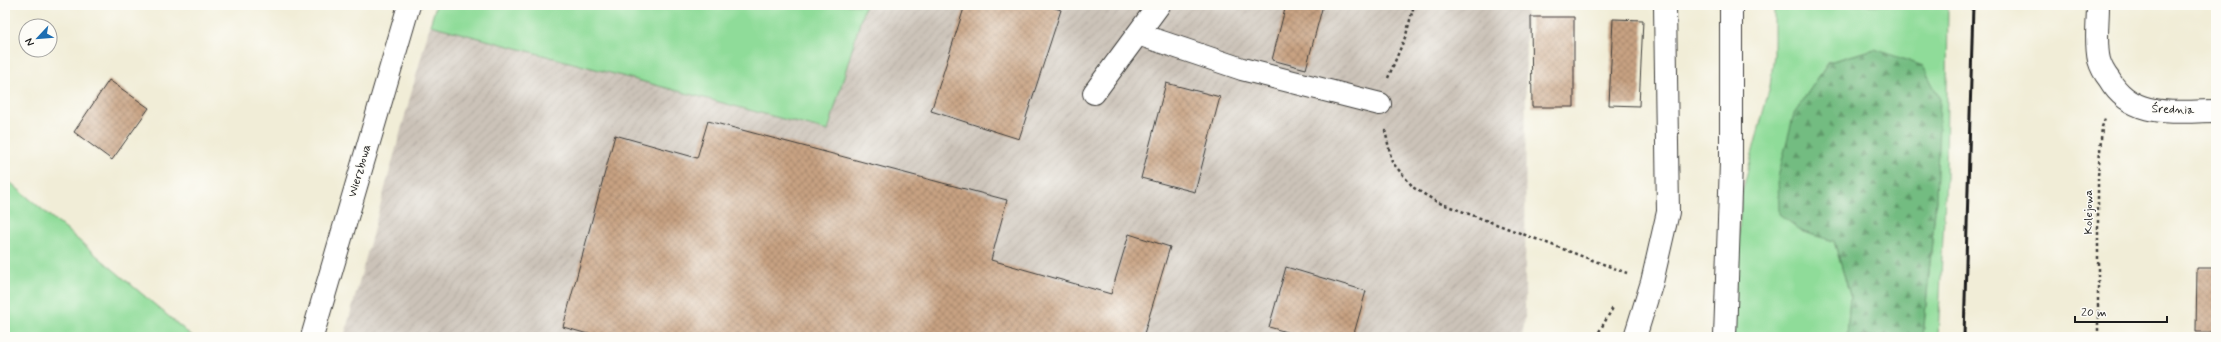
<svg xmlns="http://www.w3.org/2000/svg" width="2221" height="342" font-family="Mynerve,sans-serif">
  <style>
    .industrial { fill: url(#industrial-furrows) }
    .green { fill: #8fdc99; stroke: #567c5a }
    .forest { fill: url(#forest-firs); stroke: #486c4e }
    .building { fill: url(#building-cross-hatch) }
    .lines { fill: none; stroke-linecap: round; stroke-linejoin: round }
    .minor-casing { stroke: #3c3b38; stroke-width: 24 }
    .path { stroke: #3c3b38; stroke-width: 2.5; stroke-dasharray: 3 3; stroke-linecap: butt }
    .minor { stroke: #fff; stroke-width: 22 }
    .rail { stroke: #1c1c1c; stroke-width: 3 }
    .labels { text-anchor: middle; dominant-baseline: central; stroke-width: 3; stroke-linejoin: round; paint-order: stroke }
    .street-label { font-size: 12px; fill: #1c1c1c; stroke: #fdfcf7 }
  </style>
  <defs>
    <pattern id="industrial-furrows" width="10" height="10" patternUnits="userSpaceOnUse"><rect width="10" height="10" fill="#cbc2b8"/><path d="M-1 1l2-2M0 10L10 0M9 11l2-2" fill="none" stroke="#aea69e"/></pattern>
    <pattern id="forest-firs" width="22" height="20" patternUnits="userSpaceOnUse"><rect width="22" height="20" fill="#73bc81"/><path d="M5 1l3.5 6h-7zM16 11l3.5 6h-7z" fill="#5e9869"/></pattern>
    <pattern id="building-cross-hatch" width="8" height="8" patternUnits="userSpaceOnUse"><rect width="8" height="8" fill="#c8a282"/><path d="M0 0l8 8M0 8l8-8" fill="none" stroke="#a2836a"/></pattern>
  </defs>
  <rect width="100%" height="100%" fill="#fdfcf7"/>
  <filter id="ink" filterUnits="userSpaceOnUse"><feTurbulence type="fractalNoise" baseFrequency=".025" numOctaves="2"/><feDisplacementMap in="SourceGraphic" scale="8" xChannelSelector="R" yChannelSelector="G"/><feConvolveMatrix kernelMatrix="1 2 1 2 8 2 1 2 1" color-interpolation-filters="sRGB"/></filter>
  <filter id="wash" filterUnits="userSpaceOnUse"><feTurbulence type="fractalNoise" baseFrequency=".012" numOctaves="4" result="noise"/><feDisplacementMap in="SourceGraphic" scale="16" xChannelSelector="R" yChannelSelector="G"/><feGaussianBlur stdDeviation="0.9" result="paint"/><feColorMatrix in="noise" values="0 0 0 0 0 0 0 0 0 0 0 0 0 0 0 0 0 1.4 0 .05"/><feComposite in="paint" operator="in"/></filter>
  <g filter="url(#wash)">
    <rect width="100%" height="100%" fill="#f1edd7"/>
    <path class="industrial" d="M865,5h661l-1,313 -3,19h-1178l86,-312 398,106z"/>
    <path class="green" d="M436,5h429l-37,126 -398,-106z
      M1774,5h174l-2,171 -8,161h-15l13,-138 -61,-150 -46,13 -35,51 9,119 31,9 16,54 -3,42h-114l8,-141 29,-110 4,-32z
      M5,178l188,159h-188z"/>
    <path class="forest" d="M1875,49l48,17 17,33 -4,100 -13,138h-76l3,-42 -16,-54 -31,-9 -24,-18 -1,-37 16,-64 35,-51z"/>
    <g id="blocks">
      <path class="building" d="M965,5h81l15,5 -42,129 -88,-28z
        M1286,5h37l-17,64 -34,-9z
        M1531,17h43v90h-42z
        M1613,19l30,1 -4,86 -30,-1z
        M109,80l40,28 -37,52 -38,-28z
        M1166,83l54,14 -25,95 -54,-14z
        M708,121l299,79 -16,60 120,34 18,-60 41,13 -27,90h-544l-36,-10 52,-192 82,23z
        M1286,267l80,24 -13,46h-49l-35,-10z
        M2197,268h19v64h-20z"/>
    </g>
  </g>
  <g filter="url(#ink)">
    <use href="#blocks" fill-opacity="0" stroke="#3c3b38" stroke-width="1"/>
    <g class="lines">
      <g class="minor-casing">
        <path id="minor" d="M2098,5c0,18 -3,38 1,55 2,7 6,14 10,19 24,41 66,32 107,32
          M1138,34l104,35 138,35
          M1094,93l65,-88
          M312,337l97,-332
          M1635,337l17,-55 16,-70 -3,-207
          M1725,337l6,-174v-158"/>
      </g>
      <path class="path" d="M1388,78l18,-43 8,-30
        M1385,130l7,32 22,26 23,14 190,71
        M1596,337l18,-31
        M2098,337v-161l4,-49 4,-11"/>
      <use href="#minor" class="minor"/>
      <path class="rail" d="M1964,337l9,-332"/>
    </g>
  </g>
  <g class="labels">
    <g class="street-label">
      <text transform="translate(2173 110) rotate(2)">Średnia</text>
      <text transform="translate(360 171) rotate(-74)">Wierzbowa</text>
      <text transform="translate(2089 212) rotate(-90)">Kolejowa</text>
    </g>
  </g>
  <rect width="2221" height="342" fill="none" stroke="#fdfcf7" stroke-width="20"/>
  <g transform="translate(38 38) rotate(244)"><circle r="19" fill="#fdfcf7" stroke="#a3a29f"/>
  <path d="M0-3L7 15L0 10L-7 15Z" fill="#1f6fb2"/>
  <text y="-6" font-size="11" font-weight="bold" text-anchor="middle" fill="#1c1c1c">N</text>
  </g>
  <path d="M2075 316v6h92v-6" fill="none" stroke="#1c1c1c" stroke-width="2"/>
  <text x="2081" y="316" font-size="12" fill="#1c1c1c" stroke="#fdfcf7" stroke-width="3" paint-order="stroke">20 m</text>
</svg>
